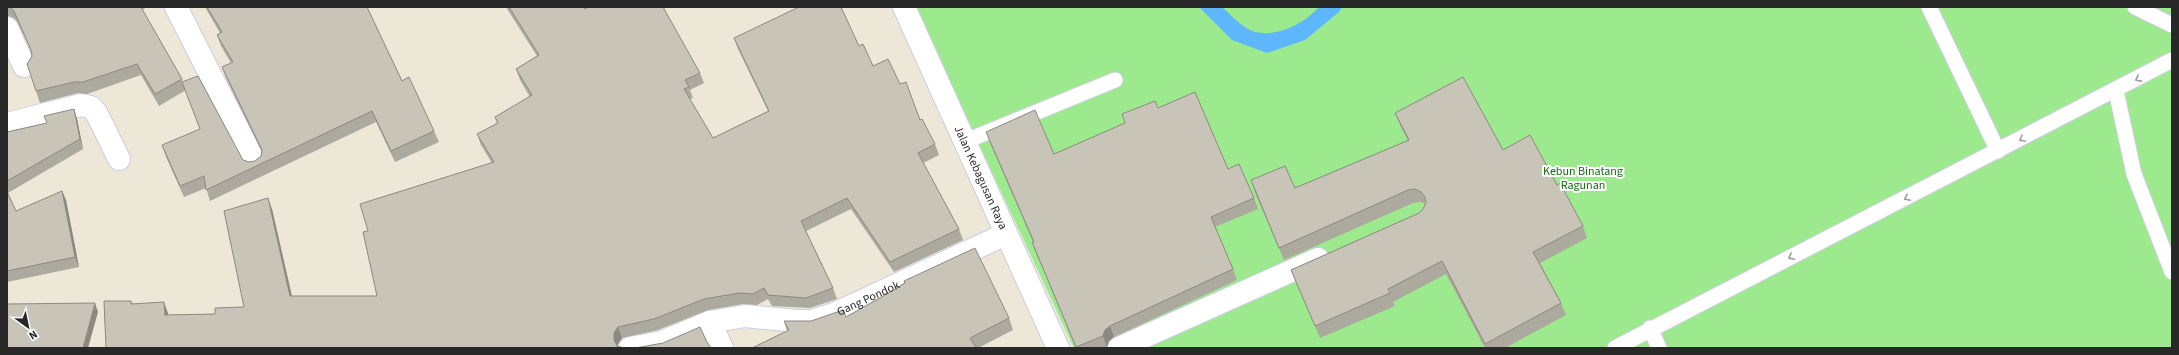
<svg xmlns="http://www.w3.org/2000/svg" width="2179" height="355" font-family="'Source Sans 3',sans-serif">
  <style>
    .green { fill: #9dea8e }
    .water { fill: #5eb6fc }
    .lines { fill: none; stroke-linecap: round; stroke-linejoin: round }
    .service-casing { stroke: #cdcde3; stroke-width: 17 }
    .minor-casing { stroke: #cdcde3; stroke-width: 24 }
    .secondary-casing { stroke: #cdcde3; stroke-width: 24 }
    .service { stroke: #fff; stroke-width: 15 }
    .minor { stroke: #fff; stroke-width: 22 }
    .secondary { stroke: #fff; stroke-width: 22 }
    .wall { fill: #aca99e }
    .shaded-wall { fill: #8c8981 }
    .building { fill: #c8c4b8; stroke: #8c8981 }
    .oneway { stroke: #9e9e9e }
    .labels { text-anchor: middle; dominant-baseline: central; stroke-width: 4; stroke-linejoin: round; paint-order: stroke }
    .park-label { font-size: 12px; fill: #146c11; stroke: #fff }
    .street-label { font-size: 12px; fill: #282828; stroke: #fff }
  </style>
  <rect width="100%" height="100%" fill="#ede7d8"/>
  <path class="green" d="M915,7h1257v341h-1098z"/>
  <path class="water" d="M1199,7h23c8,7 15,15 24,21 23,14 57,-3 73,-21h23l-3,5 -34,28 -38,13 -35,-13z"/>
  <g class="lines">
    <g class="service-casing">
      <path id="service" d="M1929,7l69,144
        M2135,7l37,18
        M2116,91l18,83 38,98
        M966,141l149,-61
        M1650,328l9,20
        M1615,348l557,-288"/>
    </g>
    <g class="minor-casing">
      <g id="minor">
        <path d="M176,7l78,154"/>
        <path d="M7,28l17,38"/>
        <path d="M7,124l74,-19 10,2 6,7 22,45"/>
        <path d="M710,322l12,26"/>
        <path id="s1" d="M630,348l32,-6 48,-20 35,-6 52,5h15l22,-7 172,-80"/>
        <path d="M1119,348l199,-89"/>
      </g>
    </g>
    <g class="secondary-casing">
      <g id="secondary">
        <path id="s2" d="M904,7l154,341"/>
      </g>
    </g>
    <use href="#service" class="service"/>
    <use href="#minor" class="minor"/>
    <use href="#secondary" class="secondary"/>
  </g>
  <path class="wall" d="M7,7h140l-5,3 41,72 60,78 6,2 6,-1 6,-5 1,-4 -36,-74 -4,-11 9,-4 -10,-17 -4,-11 3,-2 -15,-26h162l35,74 32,50 5,11 -44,20 -19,-40 -166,79 -4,-13 -22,9 -18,-40 -4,-12 38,-16 -14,-39 -27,16 -18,-31 -54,19 -9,-1 -38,10 -4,-12 -4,-38 -14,-30 -4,-5 -6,-2h-1z
    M506,7h77l2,2 115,64 4,10 -14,7 3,8 -3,1 23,39 55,-27 -30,-62 -4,-11 125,8 14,20 27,18 20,36 15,24 4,11 -16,8 36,66 4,11 -69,32 -43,-63 -45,22 27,57 4,11 -27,9 -38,-2 -4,-7 -11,6 -14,-1 -35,6 -50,20 -36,8 -4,6v2l-512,2 25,-47 2,3 35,9v2l47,-1 29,-7 28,-98 20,87h85l-9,-65 124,-68 -11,-18 -4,-11 20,-11 -2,-6 35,-20 -10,-17 -4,-11 21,-13z
    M1158,108l70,61 26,29 4,11 -43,18 18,42 4,11 -123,57 -5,4 -2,6 -3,1h-28l-40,-95 -4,-11h1l-43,-99 -4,-11 68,22 71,-30 -3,-10z
    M74,109l3,10 6,30 -75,44 8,18 46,-20 4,9 13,67 -72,15v-150l40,-9z
    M1395,113l108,37 54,35 26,41 4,12 -47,25 21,40 5,12 -61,33h-20l-39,-74 -53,28 2,4 -75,32 -24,-56 -5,-12 128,-57 4,-4 3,-5 -6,-2 -7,1 -129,57 -29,-67 -4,-13 44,8 113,-47 -8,-16z
    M904,281l105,37 4,12 -35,18h-226l35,-17 -3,-10h27l35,-4 46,-26 12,-8z"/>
  <path class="shaded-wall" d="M74,109l3,10 6,30 -3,-10z
    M62,191l4,9 13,67 -4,-10z
    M268,198l4,11 22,97 -4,-10z
    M164,302l4,11 1,12 -4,-10z
    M95,303l3,9 -10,36h-5z
    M1110,326l4,11 -5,4 -2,6 -4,-11 2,-6z
    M618,327l4,11 -4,6v4l-4,-8v-7z"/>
  <path class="building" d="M10,7h131l41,72 -27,15 -18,-30 -54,18h-9l-38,9 -9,-27 5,-8 -1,-6 -17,-39z
    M207,7h160l35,74 7,-4 25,54 -43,20 -19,-40 -166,79 -2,-14 -24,10 -18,-41 38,-16 -18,-47 16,-6 45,84 6,2 6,-1 6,-5 1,-6 -40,-83 11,-5 -16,-27 5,-3z
    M509,7h74l2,2 3,-2h75l37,66 -15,7 4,7 -5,2 29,49 56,-27 -35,-73 65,-31h42l18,39 4,-2 10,22 15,-7 12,25 6,-2 14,38 2,-1 13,25 -17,9 41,76 -69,33 -43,-64 -46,23 32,67 -27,10 -38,-3 -4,-7 -11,6 -14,-1 -35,6 -50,20 -36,8 -4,6v7l3,6 7,2h-518l-2,-47h27v3l33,-2 1,13 50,-1v-6l29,-1 -20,-96 44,-13 22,98h87l-14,-64 5,-1 -8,-27 134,-42 -17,-28 21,-11 -3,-6 37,-22 -16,-26 23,-14z
    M1463,77l40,73 27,-15 27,50 3,-2 23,43 -50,26 28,51 -76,41 -43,-83 -54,28 2,4 -75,33 -24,-56 128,-57 4,-4 3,-6 -1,-6 -4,-5 -6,-3 -7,1 -129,58 -28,-68 34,-14 10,22 114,-48 -14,-27z
    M1195,92l33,77 11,-5 15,34 -43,19 22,52 -123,57 -5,4 -2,6 -27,11 -44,-105h2l-48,-110 49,-22 19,44 71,-31 -3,-9 33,-13 3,7z
    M74,109l6,30 -73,42v-49l40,-9 -3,-7z
    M62,191l13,66 -68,14v-79l9,19z
    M975,248l34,70 -39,20 6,10h-224l37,-18 -5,-9h27l32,-11 3,7 46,-26 13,-8 -1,-2z
    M95,303l-12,45h-76v-44z
    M700,327l7,15 4,6h-76l28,-5z"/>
  <defs><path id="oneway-chevron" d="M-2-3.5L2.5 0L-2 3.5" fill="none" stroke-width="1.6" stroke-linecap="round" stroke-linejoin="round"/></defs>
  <g class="oneway">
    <use href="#oneway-chevron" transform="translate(2138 79) rotate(152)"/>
    <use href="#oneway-chevron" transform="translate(2022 139) rotate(153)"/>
    <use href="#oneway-chevron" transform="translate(1907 198) rotate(153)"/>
    <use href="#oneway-chevron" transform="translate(1791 257) rotate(153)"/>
  </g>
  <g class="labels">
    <g class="park-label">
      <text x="1583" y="171">Kebun Binatang<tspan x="1583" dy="14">Ragunan</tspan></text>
    </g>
    <g class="street-label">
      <text stroke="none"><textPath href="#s2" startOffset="187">Jalan Kebagusan Raya</textPath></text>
      <text stroke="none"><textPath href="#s1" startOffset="248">Gang Pondok</textPath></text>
    </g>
  </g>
  <rect width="2179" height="355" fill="none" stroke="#282828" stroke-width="16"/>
  <g transform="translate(28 327) rotate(147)" stroke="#ffffff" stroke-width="3" paint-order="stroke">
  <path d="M0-3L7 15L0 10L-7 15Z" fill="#282828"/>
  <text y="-6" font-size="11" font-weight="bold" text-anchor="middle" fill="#282828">N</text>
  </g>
</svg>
